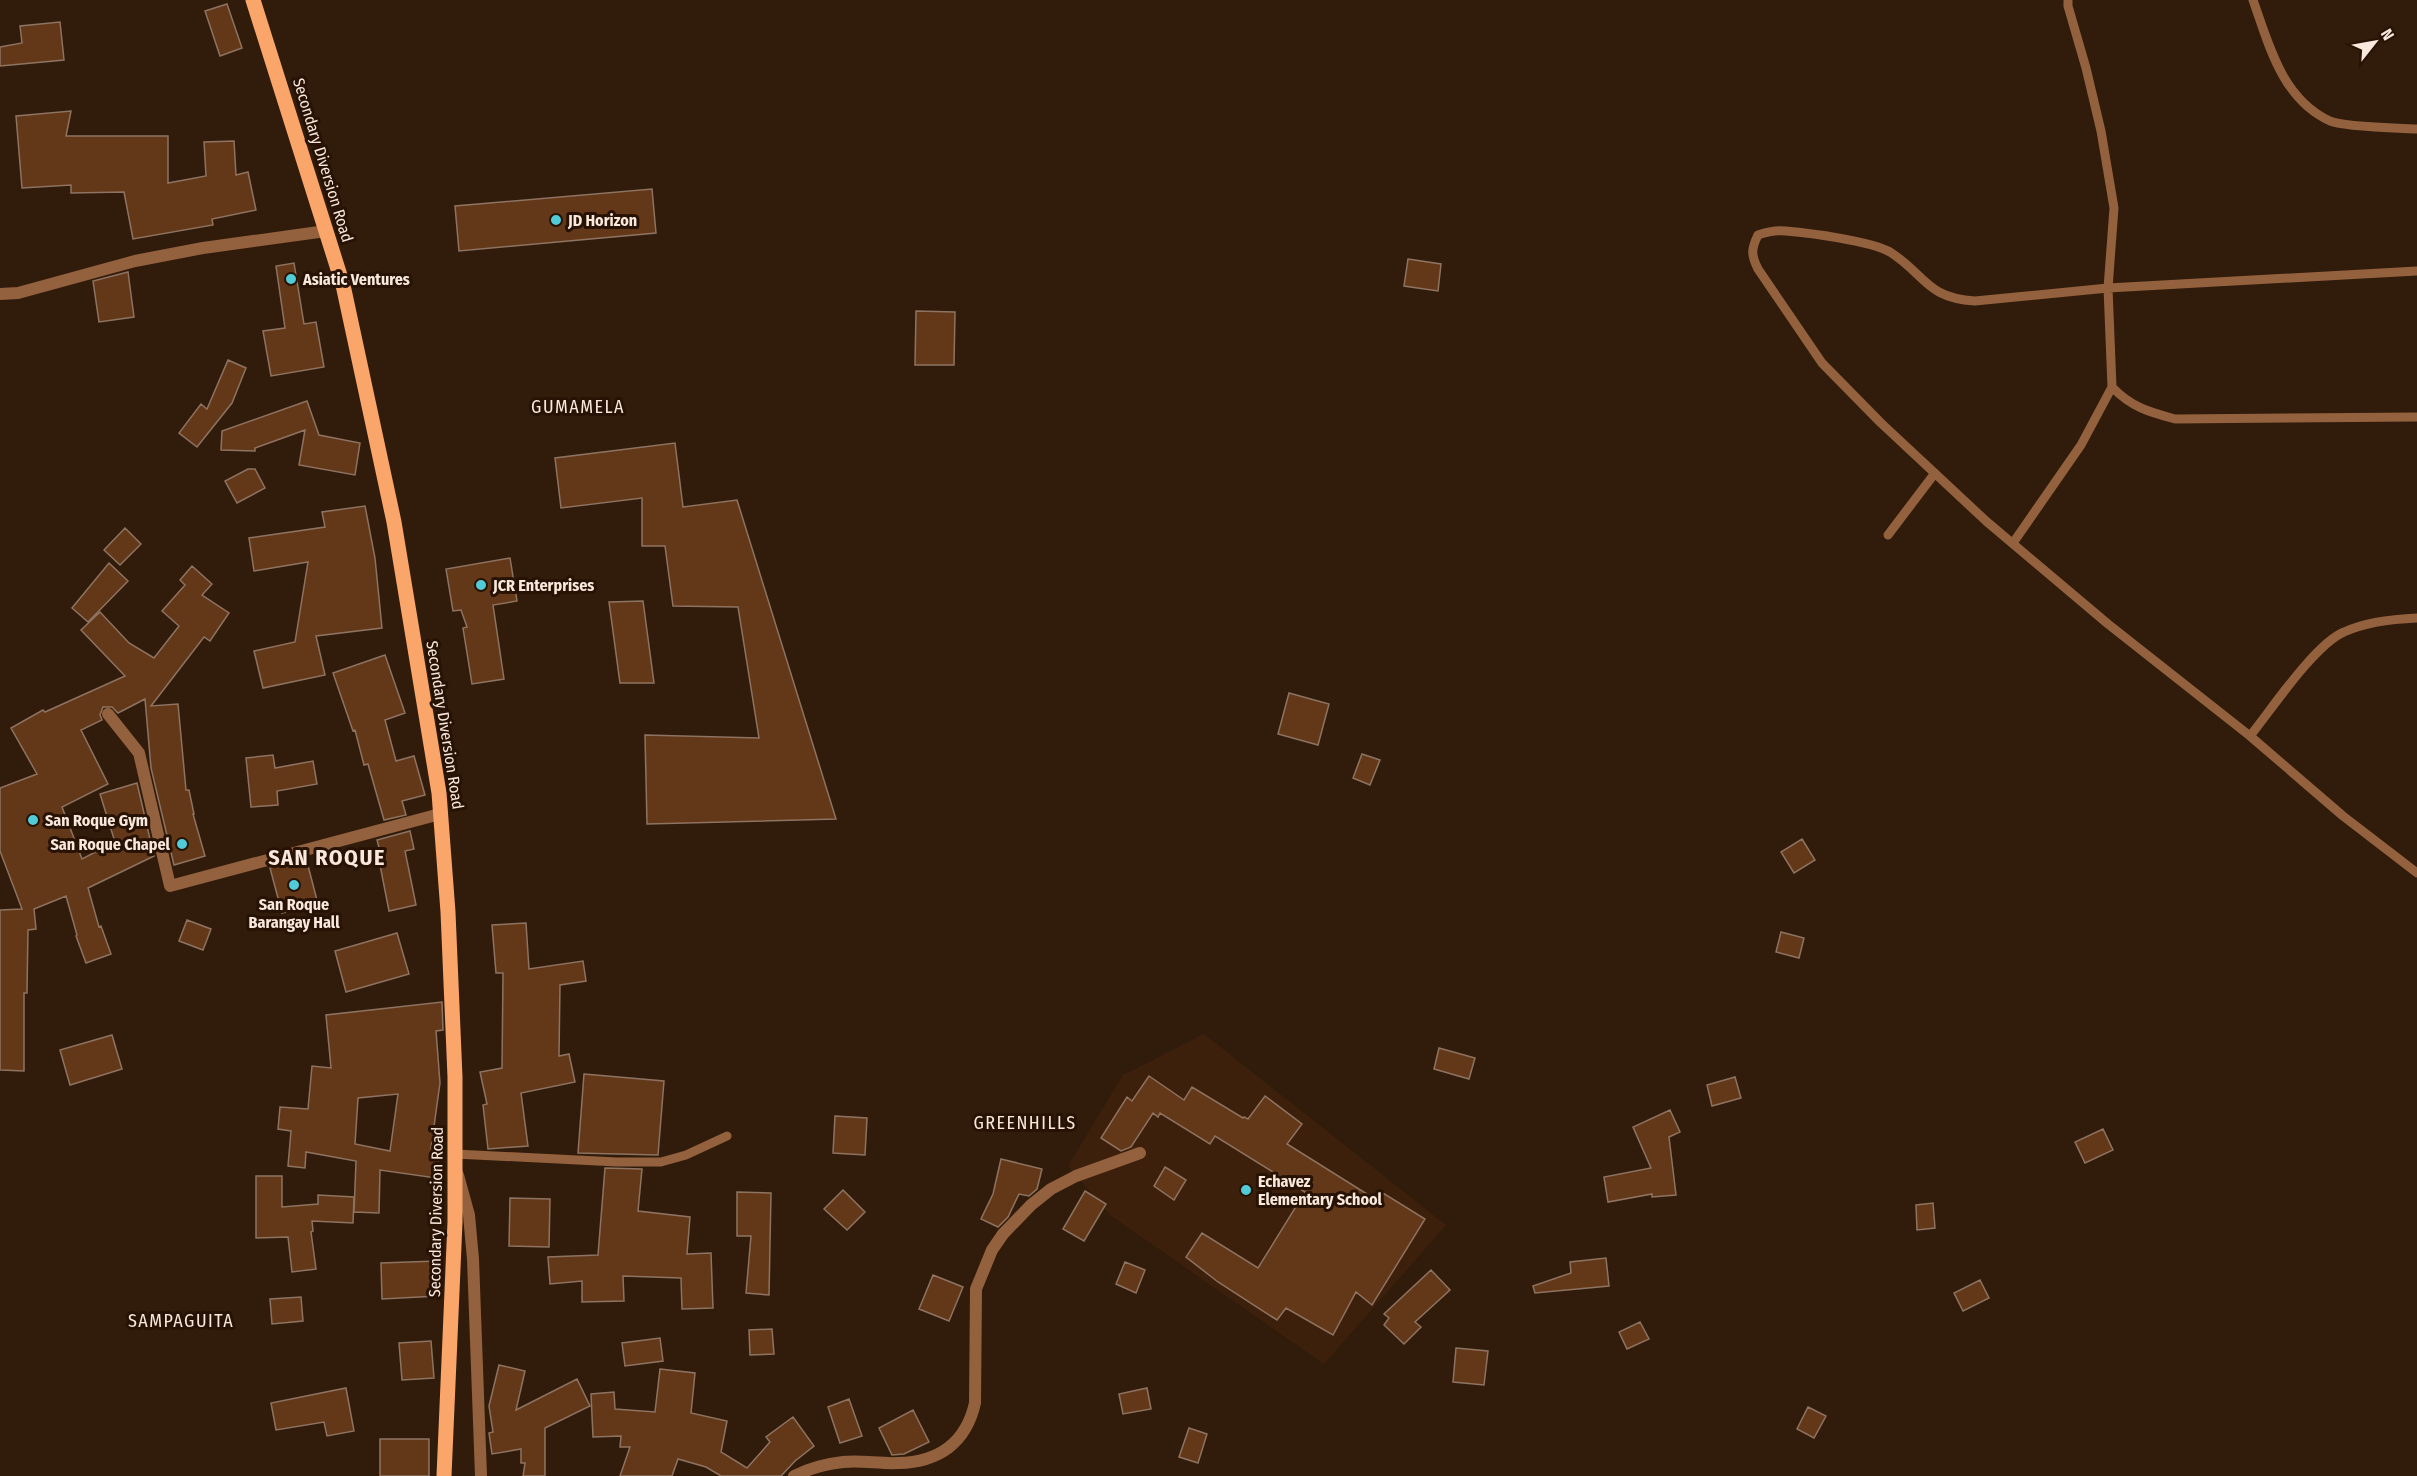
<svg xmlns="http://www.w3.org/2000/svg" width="2417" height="1476" font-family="'Fira Sans Condensed',sans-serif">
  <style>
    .built { fill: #3c200c }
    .building { fill: #623819; stroke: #8e7361; stroke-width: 1.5; fill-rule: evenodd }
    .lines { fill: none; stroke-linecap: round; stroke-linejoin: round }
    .service { stroke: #93613d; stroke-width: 9 }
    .minor { stroke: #93613d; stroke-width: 12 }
    .tertiary { stroke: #93613d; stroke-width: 12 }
    .primary { stroke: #faa56a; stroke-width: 15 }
    .poi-dot { fill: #52cbd8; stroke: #271204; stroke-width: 2 }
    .labels { text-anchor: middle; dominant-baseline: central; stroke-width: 6; stroke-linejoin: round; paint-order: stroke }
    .street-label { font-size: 16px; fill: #f8e8de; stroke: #271204 }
    .poi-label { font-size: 16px; font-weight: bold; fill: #f8e8de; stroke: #271204; text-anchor: start }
    .neighbourhood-label { font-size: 18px; letter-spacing: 1.5px; fill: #f8e8de; stroke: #271204 }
    .district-label { font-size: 22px; font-weight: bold; letter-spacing: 1.5px; fill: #f8e8de; stroke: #271204 }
  </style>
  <rect width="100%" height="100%" fill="#311c0c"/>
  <path class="built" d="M1204,1034l242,191 -122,139 -214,-149 -42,-49 55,-91z"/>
  <path class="building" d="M227,4l15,44 -22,8 -15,-45z
    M60,22l4,38 -64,6v-19l22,-4 -2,-17z
    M71,111l-5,25h102v47l38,-7 -2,-34 30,-1 2,34 12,-3 8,38 -44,9 1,6 -80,14 -9,-47 -53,1v-8l-49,3 -6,-72z
    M652,189l4,44 -197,18 -4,-45z
    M1408,259l33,5 -3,27 -34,-5z
    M294,263l10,61 12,-2 8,45 -53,9 -8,-45 22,-3 -9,-62z
    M128,272l6,45 -35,5 -6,-41z
    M916,311l39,1 -1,53h-39z
    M228,360l18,8 -14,35 -35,44 -18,-14 22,-29 6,5z
    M307,401l12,34 41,8 -5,32 -56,-10 6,-35 -50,18v3l-34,-1 1,-19z
    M675,443l8,64 54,-7 99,319 -189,5 -2,-89 114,3 -21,-131 -65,-1 -8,-60h-23v-48l-81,10 -6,-50z
    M248,469h7l10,19 -28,15 -12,-22z
    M365,506l10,52 7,70 -66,8 9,39 -62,13 -9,-37 41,-9 13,-80 -54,9 -5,-33 76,-11 -3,-15z
    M125,528l16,16 -21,21 -16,-15z
    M510,558l7,43 -24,4 11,74 -32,5 -9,-56 4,-1 -6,-17 -8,1 -7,-42z
    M109,563l19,18 -40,41 -16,-14z
    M192,566l20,18 -10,11 27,18 -19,28 -6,-4 -53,69 27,-2 8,86h3l5,24h-1l12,42 -31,9 -23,-97 -6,-69 -27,14 -6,-6h-9l-3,8 2,5 -21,10 27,54 -46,23 20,52 33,-17 -15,-48 37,-11 17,73 -66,32 11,39 2,-1 10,28 -25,9 -10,-27 1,-1 -11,-39 -32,13 2,20 -8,1 -1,63h-3v78l-24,-1v-160l22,-1 -22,-58v-63l37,-14 -26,-46 32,-18 2,2 80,-36 -44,-46 19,-18 29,31 25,15 25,-32 -17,-15 23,-26 -5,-5z
    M643,601l11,82h-34l-11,-81z
    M385,655l20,58 -20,7 11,41 18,-5 11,39 -23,6 4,14 -22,5 -16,-56 -4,1 -9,-35 -2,1 -20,-58z
    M1289,693l40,11 -11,41 -40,-11z
    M1362,754l18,6 -10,25 -17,-7z
    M273,755l2,13 38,-7 4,23 -40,7 1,14 -27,2 -5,-49z
    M410,831l4,18 -9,2 11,54 -27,6 -10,-51 3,-1 -5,-19z
    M1802,839l13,21 -21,13 -13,-21z
    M306,858l12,46 -36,9 -12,-45z
    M187,920l24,9 -8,21 -24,-9z
    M526,923l3,46 54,-8 3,20 -26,4 -1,71 10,-2 6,28 -54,11 7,53 -40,3 -5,-44 4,-1 -7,-32 22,-4 1,-95h-7l-4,-48z
    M1781,932l23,6 -5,20 -23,-6z
    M397,933l12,41 -63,18 -11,-41z
    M442,1002l1,28 -7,1 4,52 -9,65 9,2 -4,28 -56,-8 -1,43 -25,-1 2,-51 -50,-9 -1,16 -17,-2 3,-35 -13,-2 2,-22 28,2 4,-43 19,2 -5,-53zM398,1094l-8,57 -35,-7 3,-46z
    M112,1035l10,34 -52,16 -10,-35z
    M1439,1048l36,10 -6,21 -35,-10z
    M584,1074l80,7 -6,74 -80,-2z
    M1149,1076l35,24 8,-13 51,31 1,-1 4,2 17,-23 37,28 -15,20 91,57 5,-8 42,26 -53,86 -16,-13 -23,43 -47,-27 -9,12 -59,-38 -32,-25 16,-24 56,35 47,-76 -90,-56 -5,8 -50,-31 -2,4 -5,-4 -22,34 -10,4 -20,-13 26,-41 5,4z
    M1735,1077l6,21 -29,8 -5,-21z
    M1670,1110l10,22 -11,5 7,58 -24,2v-3l-44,8 -4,-25 47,-9 -18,-41z
    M835,1116l32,2 -2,37 -32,-2z
    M2103,1129l10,21 -28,13 -10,-21z
    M1001,1159l41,10 -5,20 -8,7 -10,-2 -11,23 -10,10 -17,-8 12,-25z
    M1165,1167l21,13 -12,20 -20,-14z
    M605,1168l37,1 -4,42 52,6 -3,37 24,-1 2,55 -31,1 -1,-31 -58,-2 1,25 -42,1v-21l-32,3 -2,-27 50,-2z
    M256,1176h26v31l36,-3v-9l36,2 -1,26 -41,-2 1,10 -2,1 5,37 -24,3 -4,-35 -32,1z
    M843,1190l22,22 -18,18 -23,-21z
    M1085,1191l21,13 -22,37 -21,-12z
    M737,1192l34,1 -2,102 -23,-2 5,-57h-14z
    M510,1198l40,1 -1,48 -40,-1z
    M1933,1203l2,25 -18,2 -1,-25z
    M1606,1258l3,28 -74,7 -2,-7 38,-13 -1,-11z
    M437,1261l1,35 -56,3 -1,-36z
    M1125,1262l20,8 -9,23 -20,-9z
    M1431,1270l19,20 -35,32 6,5 -17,17 -20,-19 5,-7 -5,-4z
    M933,1275l30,12 -14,34 -30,-12z
    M1980,1280l9,18 -26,13 -9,-18z
    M301,1297l2,24 -31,3 -2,-25z
    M1640,1322l9,17 -22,10 -8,-17z
    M772,1329l2,25 -24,1 -1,-25z
    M660,1338l3,23 -38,5 -3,-23z
    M431,1341l3,37 -32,2 -3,-37z
    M1456,1348l32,3 -4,34 -31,-3z
    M499,1365l26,6 -9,39 61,-31 13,27 -45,22v48h-22l2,-13h-4v-14l-29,5 -3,-21 4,-1 -4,-26z
    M660,1369l35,4 -4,40 36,8 -6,31 26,16 23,-26 -4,-5 27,-20 21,29 -19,15 -14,15h-60l-15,-9 -28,-8 -6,17h-52l10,-29h-10l1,-11 -28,1 -2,-43 23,-2 1,17 40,3z
    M346,1388l8,43 -27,5 -3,-14 -48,8 -5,-27z
    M1147,1388l4,21 -28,5 -4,-20z
    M849,1399l13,37 -22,7 -12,-36z
    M1808,1407l18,9 -12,22 -17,-9z
    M913,1410l16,32 -25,12 -12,1 -13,-27z
    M1189,1428l18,6 -9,29 -19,-6z
    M380,1439h49v37h-49z"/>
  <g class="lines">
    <path class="service" d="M2253,0c16,45 29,99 77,121 12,6 69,7 87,8
      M2417,271l-309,17 -133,13c-49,-3 -49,-26 -85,-49 -19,-11 -81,-19 -104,-21 -10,-1 -19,1 -28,4 -7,14 -7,20 0,34l64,94 59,60 105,98 122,103 142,112 93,80 74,57
      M2112,387c19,20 37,25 63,32l242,-2
      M1888,535l47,-62
      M2013,543l68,-98 31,-58 -4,-99 6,-80 -13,-77 -15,-63 -18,-62v-6
      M2250,736c21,-26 65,-92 94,-104 22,-10 49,-13 73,-14
      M455,1154l162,8h44l25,-7 41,-19"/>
    <path class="minor" d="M0,294l18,-1 117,-32 68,-13 123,-17
      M108,714l31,39 31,133 270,-72
      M794,1476c16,-8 31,-12 49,-14 18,-2 37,2 55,1 41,-1 68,-20 77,-60l1,-114 16,-39 11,-16 28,-29 20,-16 25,-13 64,-23"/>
    <path class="tertiary" d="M458,1175l11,40 4,44 8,217"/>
    <path class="primary" d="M253,0l90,285 51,237 45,271 9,119 7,165v145l-11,254"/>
  </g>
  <g class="poi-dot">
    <circle cx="556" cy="220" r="6"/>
    <circle cx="291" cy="279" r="6"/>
    <circle cx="481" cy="585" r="6"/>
    <circle cx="33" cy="820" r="6"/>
    <circle cx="182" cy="844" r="6"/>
    <circle cx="294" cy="885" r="6"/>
    <circle cx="1246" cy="1190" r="6"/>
  </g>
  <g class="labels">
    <g class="street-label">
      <text transform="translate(323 160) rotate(73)">Secondary Diversion Road</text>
      <text transform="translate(445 725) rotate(81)">Secondary Diversion Road</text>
      <text transform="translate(436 1212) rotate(-89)">Secondary Diversion Road</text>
    </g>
    <g class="poi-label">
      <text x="568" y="220">JD Horizon</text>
      <text x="303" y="279">Asiatic Ventures</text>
      <text x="493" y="585">JCR Enterprises</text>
      <text x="45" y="820">San Roque Gym</text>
      <text x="170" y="844" text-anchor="end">San Roque Chapel</text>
      <text x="294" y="904" text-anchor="middle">San Roque<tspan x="294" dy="18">Barangay Hall</tspan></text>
      <text x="1258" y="1181">Echavez<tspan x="1258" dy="18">Elementary School</tspan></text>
    </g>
    <g class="neighbourhood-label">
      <text x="578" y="407">GUMAMELA</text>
      <text x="1025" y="1123">GREENHILLS</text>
      <text x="181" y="1321">SAMPAGUITA</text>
    </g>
    <g class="district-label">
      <text x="327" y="857">SAN ROQUE</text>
    </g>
  </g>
  <g transform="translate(2375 42) rotate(59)" stroke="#271204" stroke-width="4.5" paint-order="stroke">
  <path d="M0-4.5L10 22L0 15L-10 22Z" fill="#f8e8de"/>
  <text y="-9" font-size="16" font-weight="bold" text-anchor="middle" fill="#f8e8de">N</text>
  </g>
</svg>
